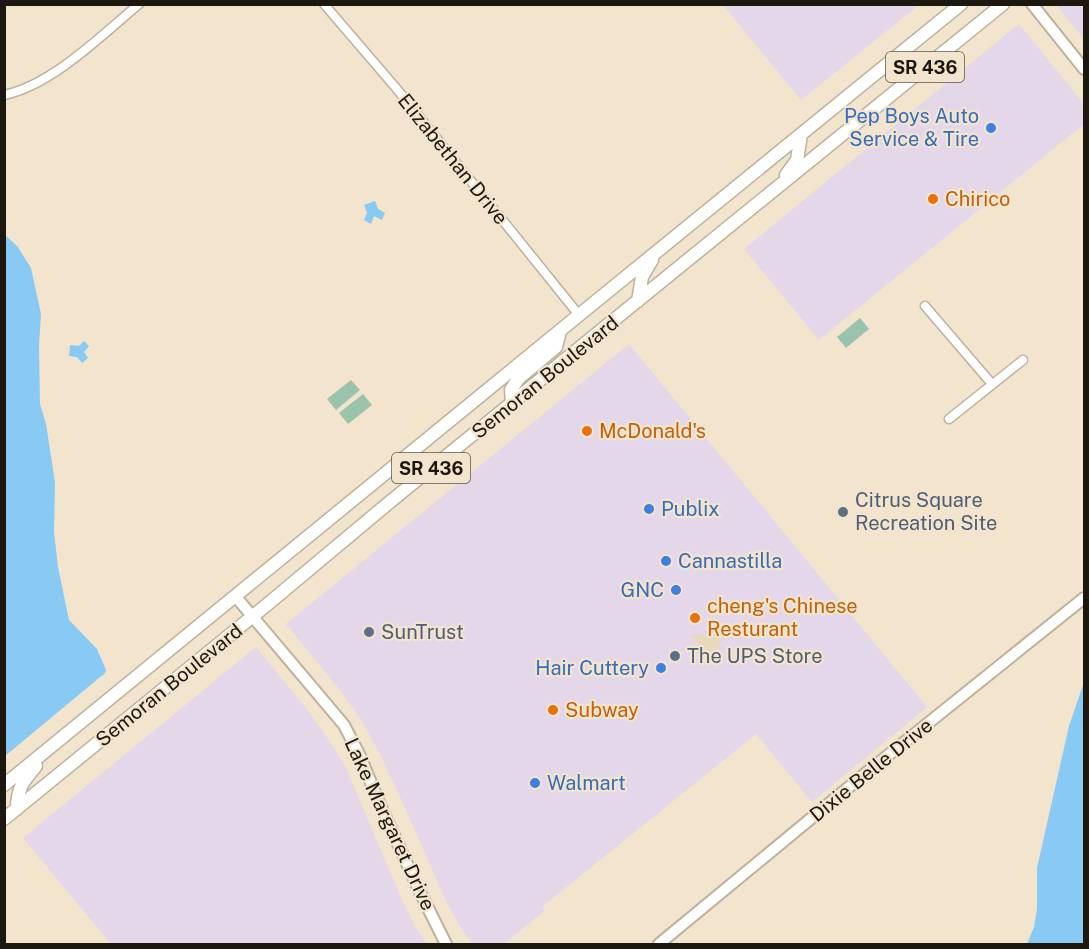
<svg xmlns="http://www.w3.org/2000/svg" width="1089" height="949" font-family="'Public Sans',sans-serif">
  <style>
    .commercial { fill: #e4d7ea }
    .built { fill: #e9d8bb }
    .green { fill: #9ac3ac }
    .water { fill: #88caf4 }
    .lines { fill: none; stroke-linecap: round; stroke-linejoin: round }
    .minor-casing { stroke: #beb29c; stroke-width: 11 }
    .tertiary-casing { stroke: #beb29c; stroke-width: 14 }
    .primary-casing { stroke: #beb29c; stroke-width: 15 }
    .minor { stroke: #fff; stroke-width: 8 }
    .tertiary { stroke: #fff; stroke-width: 10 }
    .primary { stroke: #fff; stroke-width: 12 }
    .shop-dot { fill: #3f7fe0; stroke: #f2e4cd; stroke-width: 2 }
    .food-dot { fill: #e8710a; stroke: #f2e4cd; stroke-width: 2 }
    .service-dot { fill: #5c6f8a; stroke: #f2e4cd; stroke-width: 2 }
    .labels { text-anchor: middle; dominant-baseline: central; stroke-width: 4.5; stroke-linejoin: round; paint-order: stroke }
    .shield { fill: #f2e4cd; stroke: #5c5549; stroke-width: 1.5 }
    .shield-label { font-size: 18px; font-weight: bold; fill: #1c1810 }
    .shop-label { font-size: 20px; fill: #366cbe; stroke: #f2e4cd; text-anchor: end }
    .street-label { font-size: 20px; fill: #1c1810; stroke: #f2e4cd }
    .food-label { font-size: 20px; fill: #c56008; stroke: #f2e4cd; text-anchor: start }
    .service-label { font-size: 20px; fill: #4e5e75; stroke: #f2e4cd; text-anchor: start }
  </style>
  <rect width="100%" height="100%" fill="#f2e4cd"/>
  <path class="commercial" d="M723,5h196l-118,95z
    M1056,5h28v34z
    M1019,24l65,80v20l-265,216 -75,-91z
    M629,344l298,363 -115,95 -56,-68 -214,173 2,4 -40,33h-32l-13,-19 -14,-26 -39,-89 -26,-56 -21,-38 -24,-32 -49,-60z
    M256,647l49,60 24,33 17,28 57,134 13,26 11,16h-316l-88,-106z"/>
  <path class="built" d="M690,634l32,3 -2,10 -11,10z"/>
  <path class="green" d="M860,318l9,11 -23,19 -9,-11z
    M351,380l9,10 -24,20 -9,-11z
    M363,394l9,11 -24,19 -9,-11z"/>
  <path class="water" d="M375,201l3,8 7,4 -3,7 -8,-4 -3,8 -7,-4 3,-7 -3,-8z
    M4,234l13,12 14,22 10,46 -2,31 1,59 6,20 9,58 -1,50 4,35 11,53 28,29 9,21 -1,3 -100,83z
    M84,341l5,5 -5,6 4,6 -6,5 -5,-6 -8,-1 1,-11 9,1z
    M1084,682v262h-57l7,-17 3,-18v-41l32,-142z"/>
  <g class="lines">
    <g class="minor-casing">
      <path id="minor" d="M324,4l72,84 183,227
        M4,95c48,-10 98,-60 135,-91
        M925,306l67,78
        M949,419l74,-59"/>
    </g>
    <g class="tertiary-casing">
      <path id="tertiary" d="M1032,4l52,65
        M236,597l108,128 16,31 21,51 39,85 26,52
        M659,944l207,-171 218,-175"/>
    </g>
    <g class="primary-casing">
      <path id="primary" d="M786,175l11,-15 4,-26
        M638,301l4,-24 10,-17
        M512,403l-1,-13 7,-11 38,-32 4,-16
        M4,785l591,-483 366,-298
        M17,809c0,-20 6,-28 19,-43
        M4,819l265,-216 122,-102 612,-497"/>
    </g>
    <use href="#minor" class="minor"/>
    <use href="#tertiary" class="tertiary"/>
    <use href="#primary" class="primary"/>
  </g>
  <g class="shop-dot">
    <circle cx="991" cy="128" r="6"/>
    <circle cx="649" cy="509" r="6"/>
    <circle cx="666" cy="561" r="6"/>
    <circle cx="676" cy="590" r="6"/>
    <circle cx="661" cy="668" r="6"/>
    <circle cx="535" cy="783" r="6"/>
  </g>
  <g class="food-dot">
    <circle cx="933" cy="199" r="6"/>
    <circle cx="587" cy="431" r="6"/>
    <circle cx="695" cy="618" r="6"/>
    <circle cx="553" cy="710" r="6"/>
  </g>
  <g class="service-dot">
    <circle cx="843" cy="512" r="6"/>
    <circle cx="369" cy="632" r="6"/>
    <circle cx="675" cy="656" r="6"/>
  </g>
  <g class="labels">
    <g class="shield">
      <rect x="886" y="52" width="78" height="30" rx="4.5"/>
      <rect x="392" y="453" width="78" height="30" rx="4.5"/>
    </g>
    <g class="shield-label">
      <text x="925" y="67">SR 436</text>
      <text x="431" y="468">SR 436</text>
    </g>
    <g class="shop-label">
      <text x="979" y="116">Pep Boys Auto<tspan x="979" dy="23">Service &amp; Tire</tspan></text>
      <text x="661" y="509" text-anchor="start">Publix</text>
      <text x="678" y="561" text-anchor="start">Cannastilla</text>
      <text x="664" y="590">GNC</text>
      <text x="649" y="668">Hair Cuttery</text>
      <text x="547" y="783" text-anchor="start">Walmart</text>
    </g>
    <g class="street-label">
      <text transform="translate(453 159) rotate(51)">Elizabethan Drive</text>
      <text transform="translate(545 377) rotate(-39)">Semoran Boulevard</text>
      <text transform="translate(169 685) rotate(-39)">Semoran Boulevard</text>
      <text transform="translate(871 770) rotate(-39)">Dixie Belle Drive</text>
      <text transform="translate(390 824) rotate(65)">Lake Margaret Drive</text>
    </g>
    <g class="food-label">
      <text x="945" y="199">Chirico</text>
      <text x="599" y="431">McDonald's</text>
      <text x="707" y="606">cheng's Chinese<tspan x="707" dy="23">Resturant</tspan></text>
      <text x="565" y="710">Subway</text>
    </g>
    <g class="service-label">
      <text x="855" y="500">Citrus Square<tspan x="855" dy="23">Recreation Site</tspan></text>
      <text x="381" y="632">SunTrust</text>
      <text x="687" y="656">The UPS Store</text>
    </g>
  </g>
  <rect width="1089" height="949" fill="none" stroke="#1c1810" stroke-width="12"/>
</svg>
